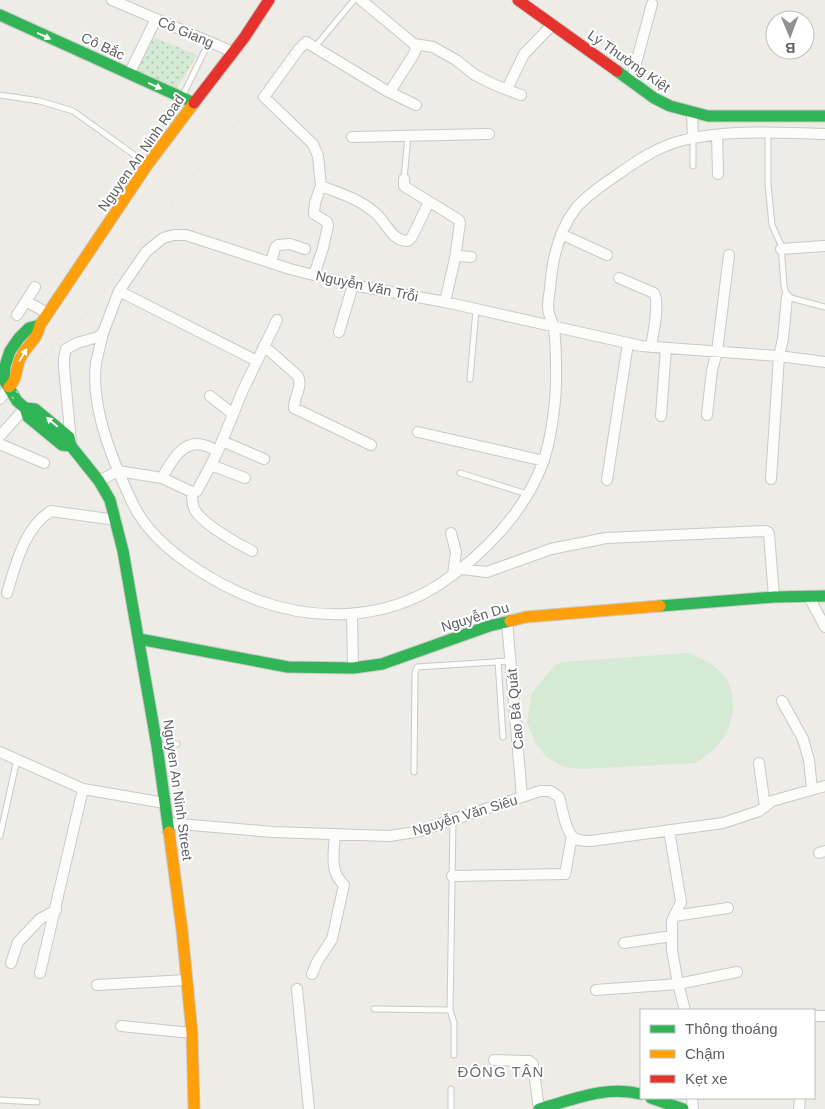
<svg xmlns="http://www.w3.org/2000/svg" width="825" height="1109" font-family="Helvetica,sans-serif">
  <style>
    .grass { fill: url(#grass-dots) }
    .garden { fill: #d5e9d4 }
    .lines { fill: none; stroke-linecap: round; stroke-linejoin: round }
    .lane-casing { stroke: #c9c9c9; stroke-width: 7 }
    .street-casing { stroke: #c9c9c9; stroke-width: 12 }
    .fast-casing { stroke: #c9c9c7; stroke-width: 13 }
    .slow-casing { stroke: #c9c9c7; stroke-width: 13 }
    .jam-casing { stroke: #c9c9c7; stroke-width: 13 }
    .lane { stroke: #fcfcfb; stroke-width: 5 }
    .street { stroke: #fcfcfb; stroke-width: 10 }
    .fast { stroke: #30b455; stroke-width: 11 }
    .slow { stroke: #ff9f0a; stroke-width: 11 }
    .jam { stroke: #e5322d; stroke-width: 11 }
    .rail { stroke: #e3e4e3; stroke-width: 3; stroke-dasharray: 1 6; stroke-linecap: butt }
    .oneway { fill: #fff }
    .labels { text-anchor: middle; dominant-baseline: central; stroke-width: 4; stroke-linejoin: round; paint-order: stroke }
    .street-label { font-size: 14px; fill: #5d6065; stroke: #fff }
    .neighbourhood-label { font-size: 15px; letter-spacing: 1px; fill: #6e7277; stroke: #fff }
  </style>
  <defs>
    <pattern id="grass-dots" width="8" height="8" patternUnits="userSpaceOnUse" patternTransform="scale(1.25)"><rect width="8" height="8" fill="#d5e9d4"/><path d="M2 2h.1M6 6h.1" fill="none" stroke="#b0c0b0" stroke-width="1.8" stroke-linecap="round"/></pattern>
  </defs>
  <rect width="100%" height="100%" fill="#edece7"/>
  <path class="grass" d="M153,37l44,18 -21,34 -40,-19z"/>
  <path class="garden" d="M689,653c13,6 27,12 36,24 6,8 8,19 8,30 -2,27 -15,41 -37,56l-114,6 -18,-2 -19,-11 -11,-16 -7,-18 5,-29 23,-28 7,-3z"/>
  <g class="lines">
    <g class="lane-casing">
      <path id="lane" d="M315,47l39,-47
        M0,95l40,6 33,10 74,53
        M182,97l27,-55
        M768,133v51l4,41 9,20 3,41 3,11 38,10
        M693,166v-27
        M404,179l4,-43
        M470,379l6,-69
        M460,473l67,21
        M498,661l5,76
        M158,746l19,-2
        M414,772l1,-99 2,-6 93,-6
        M453,820l-3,190 4,13v32
        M0,836l17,-77
        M374,1009l76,1
        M451,1089v20
        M0,1100l37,2"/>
    </g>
    <g class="street-casing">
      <path id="street" d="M112,0l121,52
        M361,0l53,44 2,5 -2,5 -23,36 -4,1 -81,-49 -7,7 -35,48 49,47 5,12 3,30c18,7 38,13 53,26 12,9 17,29 34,29l4,-4 17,-35
        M414,44l19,3 23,13 19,15 20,10 26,10
        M129,74l27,-55
        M631,82l21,-78
        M507,89l17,-35 28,-29
        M387,91l29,14
        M692,113l1,25
        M717,135l1,39
        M352,137l137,-3
        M404,179v7l3,2 52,32 1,3 -5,35
        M561,234l46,21
        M781,249l43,-3
        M271,263l4,-15 3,-3 12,-1 15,5
        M314,275l9,-27 5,-22 -1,-4 -13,-8 1,-11 6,-17
        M619,278l35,15c6,10 -1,41 -3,54
        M119,291l138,70
        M26,301l21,12
        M445,302l10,-44 5,-2 11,1
        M17,315l18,-28
        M339,332l14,-47
        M103,333c-2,10 -5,20 -7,30 -6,45 18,101 37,141 21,44 80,79 124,96 60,22 128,20 183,-16 43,-29 83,-70 102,-119 10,-26 15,-70 14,-97 0,-14 0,-30 -3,-43 -2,-6 -5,-12 -5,-18 0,-6 1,-12 2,-18 2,-29 8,-58 26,-81 11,-13 24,-21 38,-31 21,-15 44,-31 70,-37 44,-11 96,-7 141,-6
        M264,346l34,30c5,11 -4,20 -4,32l77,37
        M210,396l23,18
        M0,399l9,-12
        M707,415l5,-45 5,-18 12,-97
        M661,416l5,-68
        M418,432l126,29
        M0,436l25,-28
        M222,441l42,18
        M71,442l-7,-75v-9l2,-9 11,-6 21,-6 5,-4 16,-42 27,-39 17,-14 11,-3h12l104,34 63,16 92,17 196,44 138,10 46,6
        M0,444l44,19
        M211,465l34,13
        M162,478c8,-14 20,-39 41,-33 5,1 10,4 15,6
        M771,479l8,-123 4,-17 4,-42
        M607,480l21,-137
        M99,481l19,-10 44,7 30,14 5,-1 21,-40 25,-61 34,-70
        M192,492c0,5 0,11 2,16 5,14 44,36 58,43
        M451,533l5,19 -3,23
        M462,569l25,3 64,-23 55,-11 159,-7 3,1 1,2 5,63
        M7,593c9,-29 17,-65 44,-82l65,9
        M809,597l16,30
        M352,614l1,54
        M507,621l15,176
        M782,701l21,38 6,21 3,29
        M0,752l83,37 82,14
        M759,763l6,44
        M168,823l105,9 116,4 27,-4 124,-41h10l9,6c3,9 6,32 13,39 4,5 12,5 19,5l132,-18 36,-12 13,-10 53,-15
        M669,830l12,72 -9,19v29l6,34 7,26
        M819,853l6,-2
        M452,876l113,-2 7,-38
        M674,916l54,-8
        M624,943l48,-7
        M11,963l7,-21 22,-23 16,-9
        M40,973l43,-184
        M312,974l5,-12 15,-23 12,-54c-15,-14 -10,-32 -9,-51
        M97,985l90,-5
        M297,989l12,120
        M596,990l82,-6 59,-12
        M814,1016h11
        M121,1026l71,7
        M494,1060l35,1 4,3 6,45
        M692,1098l1,11
        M799,1109l1,-11"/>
    </g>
    <g class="fast-casing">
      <path id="fast" d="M0,15l194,88
        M617,71l37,27 16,8 38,10h117
        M40,325l-11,3 -10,10 -9,13 -5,15 -1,14 13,21 8,7 3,9 34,28 9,1
        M25,408l10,1 34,28 2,9 28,35 11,19 13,51 34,195 12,86
        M660,606l114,-9 51,-1
        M139,639l149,28 65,1 29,-4 107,-38 21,-5
        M651,1098l32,11
        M539,1109c34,-9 66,-24 102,-15"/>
    </g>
    <g class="slow-casing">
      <path id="slow" d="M9,387c11,-12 5,-19 13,-32 7,-12 15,-15 18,-30l108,-161 46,-61
        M510,621l16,-4 134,-11
        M169,832l13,98 10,103 2,76"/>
    </g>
    <g class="jam-casing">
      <path id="jam" d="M518,0l99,71
        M194,103l50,-65 25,-38"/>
    </g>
    <use href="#lane" class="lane"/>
    <use href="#street" class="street"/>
    <use href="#fast" class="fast"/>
    <use href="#slow" class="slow"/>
    <use href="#jam" class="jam"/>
    <path class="rail" d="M0,415l39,-53 59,-63 62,-81 84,-104 89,-114"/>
  </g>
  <defs><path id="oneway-solid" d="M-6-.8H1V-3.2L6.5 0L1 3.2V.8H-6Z" transform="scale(1.25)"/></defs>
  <g class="oneway">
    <use href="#oneway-solid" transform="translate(44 36) rotate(25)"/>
    <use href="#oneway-solid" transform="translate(155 86) rotate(24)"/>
    <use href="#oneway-solid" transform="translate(23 355) rotate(-59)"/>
    <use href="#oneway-solid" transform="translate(52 422) rotate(-140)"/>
  </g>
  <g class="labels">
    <g class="street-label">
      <text transform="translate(186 32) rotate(23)">Cô Giang</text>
      <text transform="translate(103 46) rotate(25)">Cô Bắc</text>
      <text transform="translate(629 61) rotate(35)">Lý Thường Kiệt</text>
      <text transform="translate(141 153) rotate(-55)">Nguyen An Ninh Road</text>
      <text transform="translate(367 286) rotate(12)">Nguyễn Văn Trỗi</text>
      <text transform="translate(475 617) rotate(-17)">Nguyễn Du</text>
      <text transform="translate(515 709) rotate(-95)">Cao Bá Quát</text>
      <text transform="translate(178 790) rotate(82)">Nguyen An Ninh Street</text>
      <text transform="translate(465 815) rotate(-17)">Nguyễn Văn Siêu</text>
    </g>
    <g class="neighbourhood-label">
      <text x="501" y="1071">ĐÔNG TÂN</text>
    </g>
  </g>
  <rect x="640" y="1009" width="175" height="90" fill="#ffffff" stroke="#bebfc1"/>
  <rect x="650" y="1025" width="25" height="8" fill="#30b455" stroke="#bebfc1"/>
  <text x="685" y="1034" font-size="15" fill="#5d6065">Thông thoáng</text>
  <rect x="650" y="1050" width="25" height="8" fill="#ff9f0a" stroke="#bebfc1"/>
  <text x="685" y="1059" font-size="15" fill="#5d6065">Chậm</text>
  <rect x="650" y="1075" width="25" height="8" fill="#e5322d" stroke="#bebfc1"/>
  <text x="685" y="1084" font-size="15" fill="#5d6065">Kẹt xe</text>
  <g transform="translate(790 35) rotate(179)"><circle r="24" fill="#ffffff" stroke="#bebfc1"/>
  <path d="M0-4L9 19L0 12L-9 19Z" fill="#8f9192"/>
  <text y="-8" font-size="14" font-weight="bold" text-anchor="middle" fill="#5d6065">B</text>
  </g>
</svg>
